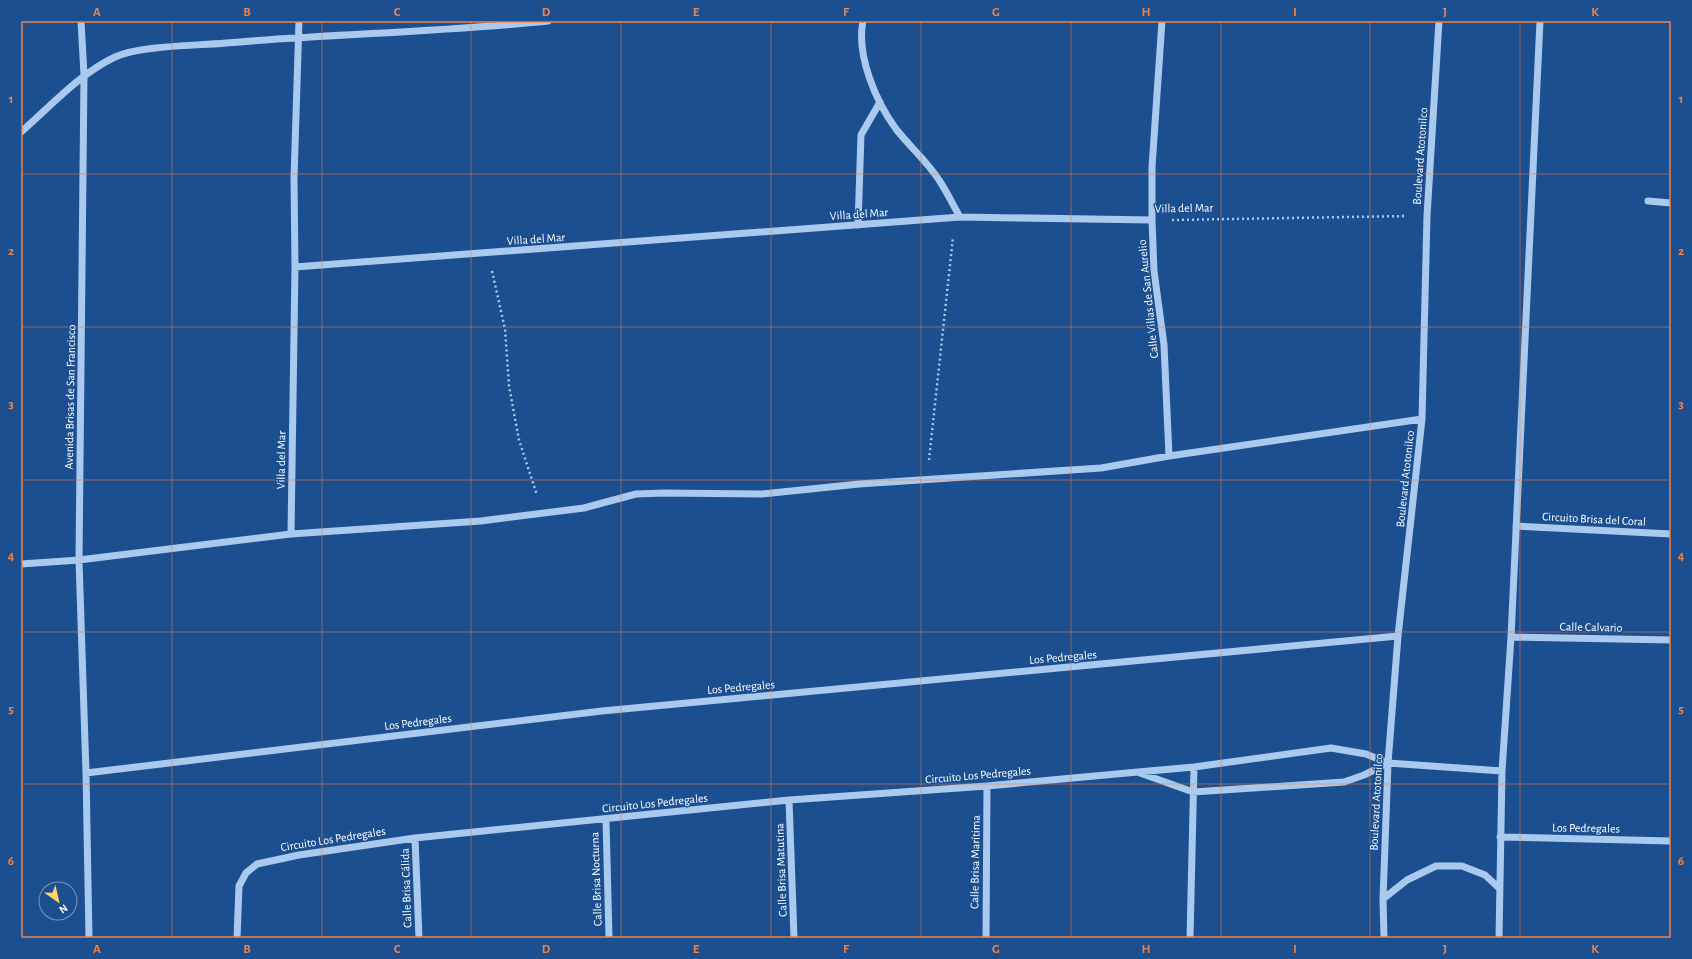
<svg xmlns="http://www.w3.org/2000/svg" width="1692" height="959" font-family="'Alegreya Sans',sans-serif">
  <style>
    .lines { fill: none; stroke-linecap: round; stroke-linejoin: round }
    .path { stroke: #a9c9ee; stroke-width: 2.5; stroke-dasharray: 2 3; stroke-linecap: butt }
    .minor { stroke: #a9c9ee; stroke-width: 7 }
    .grid { fill: none; stroke: #ee8249; stroke-width: 1; stroke-opacity: 0.55 }
    .labels { text-anchor: middle; dominant-baseline: central; stroke-width: 3; stroke-linejoin: round; paint-order: stroke }
    .street-label { font-size: 12px; fill: #fff; stroke: #1b4f8f }
    .neatline { fill: none; stroke: #ee8249; stroke-width: 1.5 }
    .grid-label { font-size: 13px; text-anchor: middle; font-weight: bold; fill: #ee8249 }
  </style>
  <rect width="100%" height="100%" fill="#1b4f8f"/>
  <g class="lines">
    <path class="path" d="M1172,220l235,-4
      M492,271l13,58 4,57 10,54 18,55
      M929,460l24,-223"/>
    <path class="minor" d="M81,21l3,54 -5,485 7,213 3,165
      M863,21c-7,34 13,81 33,108 14,18 31,32 43,51 8,12 14,25 21,37
      M1162,21l-10,146v53l2,51 10,74 5,111
      M21,132c30,-26 58,-58 94,-75 27,-12 81,-11 111,-14 107,-9 215,-11 322,-22
      M1648,201l23,2
      M858,225l3,-90 19,-33
      M295,267l665,-50 192,3
      M1516,526l155,8
      M291,534l4,-267 -1,-89 5,-157
      M21,564l58,-4 212,-26 190,-13 103,-13 52,-14 28,-1 98,1 97,-10 242,-16 68,-12 253,-37
      M1511,637l160,3
      M86,773l516,-62 796,-75
      M1140,773l53,19 151,-10 20,-7 24,-12
      M789,800l5,138
      M606,820l3,118
      M1500,837l171,4
      M415,838l4,100
      M1383,899l24,-19 29,-14h26l23,9 14,13
      M237,938l2,-52 7,-13 11,-9 42,-9 116,-17 374,-38 198,-14 151,-14 56,-5 137,-19 35,6 22,9 114,8
      M986,938l1,-152
      M1190,938l4,-171
      M1384,938l-1,-39 5,-136 10,-127 24,-217 5,-203 12,-195
      M1499,938l3,-167 9,-134 29,-616"/>
  </g>
  <path class="grid" d="M172,21v917M322,21v917M471,21v917M621,21v917M771,21v917M921,21v917M1071,21v917M1221,21v917M1370,21v917M1520,21v917M21,174h1650M21,327h1650M21,480h1650M21,632h1650M21,784h1650"/>
  <g class="labels">
    <g class="street-label">
      <text transform="translate(1420 156) rotate(-86)">Boulevard Atotonilco</text>
      <text transform="translate(1184 208) rotate(-1)">Villa del Mar</text>
      <text transform="translate(859 214) rotate(-4)">Villa del Mar</text>
      <text transform="translate(536 239) rotate(-4)">Villa del Mar</text>
      <text transform="translate(1148 299) rotate(-96)">Calle Villas de San Aurelio</text>
      <text transform="translate(70 397) rotate(-89)">Avenida Brisas de San Francisco</text>
      <text transform="translate(281 460) rotate(-89)">Villa del Mar</text>
      <text transform="translate(1405 479) rotate(-84)">Boulevard Atotonilco</text>
      <text transform="translate(1594 519) rotate(3)">Circuito Brisa del Coral</text>
      <text transform="translate(1591 627) rotate(1)">Calle Calvario</text>
      <text transform="translate(1063 657) rotate(-5)">Los Pedregales</text>
      <text transform="translate(741 687) rotate(-5)">Los Pedregales</text>
      <text transform="translate(418 722) rotate(-7)">Los Pedregales</text>
      <text transform="translate(978 775) rotate(-5)">Circuito Los Pedregales</text>
      <text transform="translate(1376 802) rotate(-87)">Boulevard Atotonilco</text>
      <text transform="translate(655 803) rotate(-6)">Circuito Los Pedregales</text>
      <text transform="translate(1586 828) rotate(1)">Los Pedregales</text>
      <text transform="translate(333 839) rotate(-9)">Circuito Los Pedregales</text>
      <text transform="translate(975 862) rotate(-89)">Calle Brisa Marítima</text>
      <text transform="translate(781 870) rotate(-92)">Calle Brisa Matutina</text>
      <text transform="translate(596 879) rotate(-92)">Calle Brisa Nocturna</text>
      <text transform="translate(406 888) rotate(-92)">Calle Brisa Cálida</text>
    </g>
  </g>
  <rect width="1692" height="959" fill="none" stroke="#1b4f8f" stroke-width="44"/>
  <g transform="translate(58 901) rotate(146)"><circle r="19" fill="#1b4f8f" stroke="#7695bc"/>
  <path d="M0-3L7 15L0 10L-7 15Z" fill="#ffd166"/>
  <text y="-6" font-size="11" font-weight="bold" text-anchor="middle" fill="#ffffff">N</text>
  </g>
  <rect x="22" y="22" width="1648" height="915" class="neatline"/>
  <g class="grid-label">
    <text x="97" y="16">A</text>
    <text x="247" y="16">B</text>
    <text x="397" y="16">C</text>
    <text x="546" y="16">D</text>
    <text x="696" y="16">E</text>
    <text x="846" y="16">F</text>
    <text x="996" y="16">G</text>
    <text x="1146" y="16">H</text>
    <text x="1295" y="16">I</text>
    <text x="1445" y="16">J</text>
    <text x="1595" y="16">K</text>
    <text x="11" y="103">1</text>
    <text x="1681" y="103">1</text>
    <text x="11" y="255">2</text>
    <text x="1681" y="255">2</text>
    <text x="11" y="408">3</text>
    <text x="1681" y="408">3</text>
    <text x="11" y="560">4</text>
    <text x="1681" y="560">4</text>
    <text x="11" y="713">5</text>
    <text x="1681" y="713">5</text>
    <text x="11" y="865">6</text>
    <text x="1681" y="865">6</text>
    <text x="97" y="953">A</text>
    <text x="247" y="953">B</text>
    <text x="397" y="953">C</text>
    <text x="546" y="953">D</text>
    <text x="696" y="953">E</text>
    <text x="846" y="953">F</text>
    <text x="996" y="953">G</text>
    <text x="1146" y="953">H</text>
    <text x="1295" y="953">I</text>
    <text x="1445" y="953">J</text>
    <text x="1595" y="953">K</text>
  </g>
</svg>
